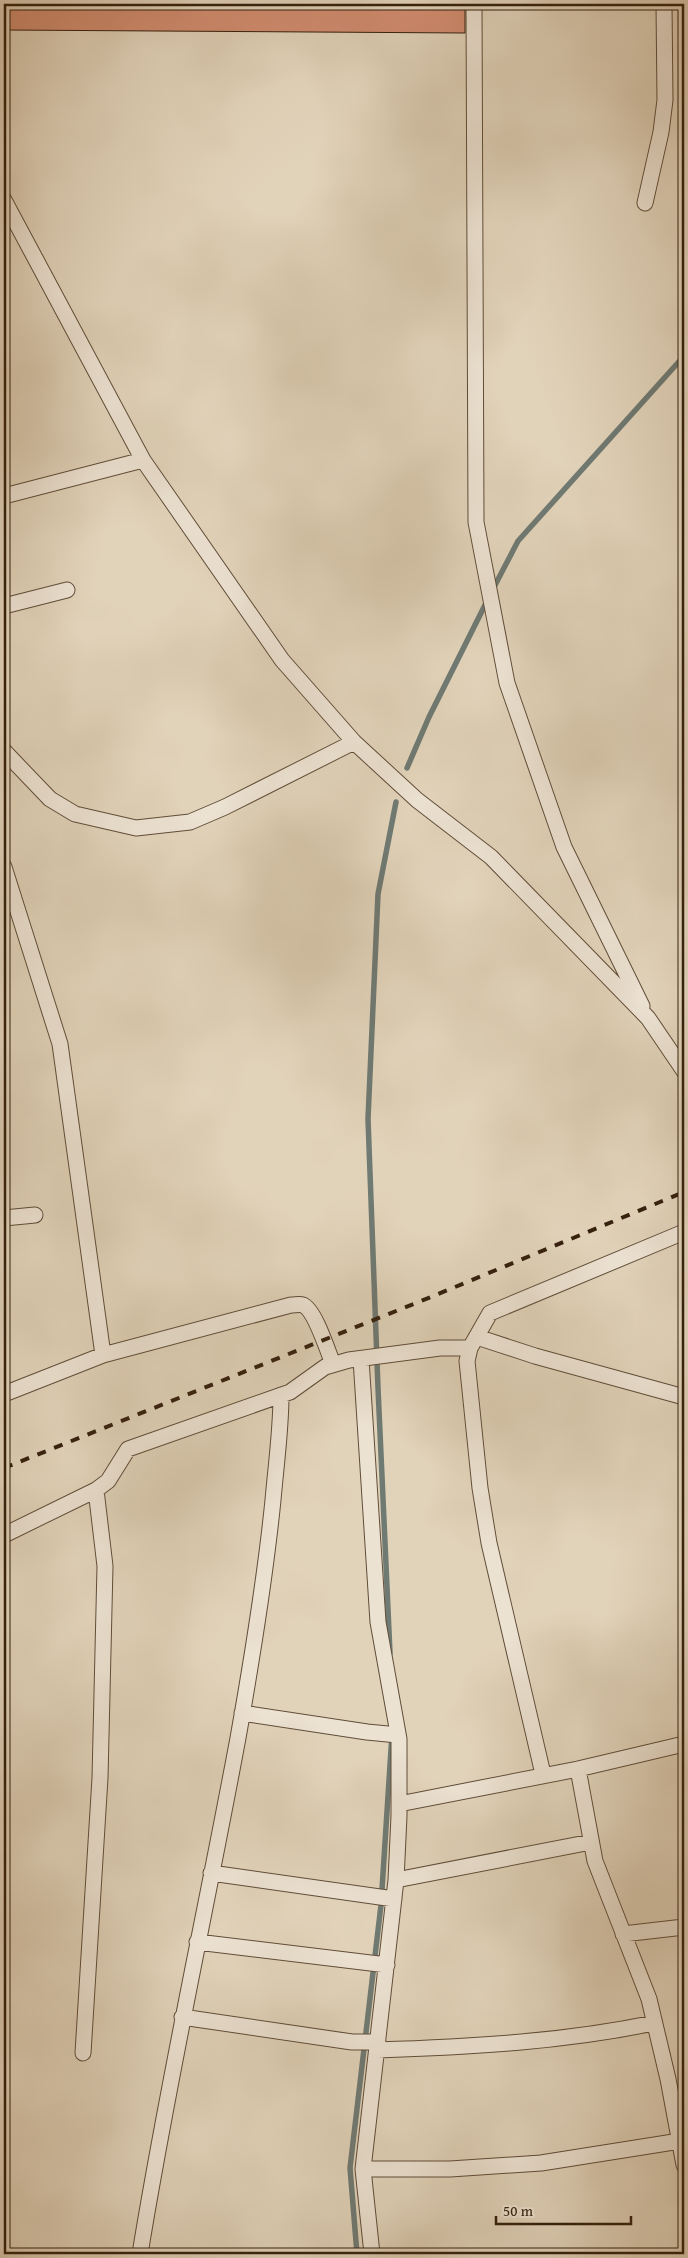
<svg xmlns="http://www.w3.org/2000/svg" width="688" height="2258" font-family="'Gentium Book Plus',serif">
  <style>
    .lines { fill: none; stroke-linecap: round; stroke-linejoin: round }
    .stream { stroke: #6f7a73; stroke-width: 5.5 }
    .building { fill: #d28d71; stroke: #35200e }
    .minor-casing { stroke: #604d39; stroke-width: 17 }
    .minor { stroke: #ece2d2; stroke-width: 15 }
    .rail { stroke: #35200e; stroke-width: 4; stroke-dasharray: 9 9; stroke-linecap: butt }
  </style>
  <rect width="100%" height="100%" fill="#e1d3ba"/>
  <filter id="stains"><feTurbulence type="fractalNoise" baseFrequency=".004" numOctaves="4"/><feColorMatrix values="0 0 0 0 .2 0 0 0 0 .09 0 0 0 0 .02 0 0 0 .5 -.17"/></filter>
  <radialGradient id="worn" r=".72"><stop offset=".6" stop-color="#630" stop-opacity="0"/><stop offset="1" stop-color="#630" stop-opacity=".3"/></radialGradient>
  <g class="lines">
    <path class="stream" d="M492,591l26,-50 166,-185
      M407,768l22,-51 59,-118
      M390,1653l-12,-265 -10,-269 10,-225 18,-92
      M357,2254l-7,-86 31,-263 11,-171"/>
  </g>
  <path class="building" d="M4,4h461v29l-461,-3z"/>
  <g class="lines">
    <g class="minor-casing">
      <path id="minor" d="M474,4l2,518 31,161 57,164 78,159
        M4,200l139,260 139,200 72,82 63,58 74,57 157,161 36,53
        M645,203l16,-71 4,-32 -1,-96
        M4,496l139,-36
        M4,606l63,-16
        M4,751l46,48 25,15 61,14 54,-6 35,-15 129,-65
        M4,867l56,177 43,311
        M4,1218l31,-3
        M477,1337l58,19 149,41
        M361,1359l17,263 21,117v77l-3,64 -33,289 9,85
        M4,1394l99,-39 188,-50c4,0 9,-1 12,0 12,5 25,47 30,59
        M4,1535l92,-45 12,-9 20,-32 162,-57 35,-25 24,-7 91,-12h30
        M242,1713l125,19 31,3
        M578,1769l17,92 54,138 19,80 16,86
        M543,1774l-54,-231 -9,-55 -13,-127 3,-13 20,-35 194,-81
        M399,1804l179,-35 106,-25
        M211,1873l183,26
        M396,1880l195,-38
        M623,1934l61,-7
        M197,1942l190,23
        M182,2017l170,25h26
        M377,2050c93,-3 185,-8 277,-27
        M83,2053l17,-275 5,-212 -9,-76
        M363,2169h87l91,-6 139,-22
        M140,2254c28,-173 66,-344 98,-516 14,-79 27,-158 35,-238 3,-35 8,-70 8,-105"/>
    </g>
    <use href="#minor" class="minor"/>
    <path class="rail" d="M4,1468l427,-171 253,-105"/>
  </g>
  <rect width="688" height="2258" fill="none" stroke="#e1d3ba" stroke-width="20"/>
  <rect x="5" y="5" width="678" height="2248" fill="none" stroke="#35200e" stroke-width="2.5"/>
  <rect x="10" y="10" width="668" height="2238" fill="none" stroke="#35200e"/>
  <path d="M496 2216v8h135v-8" fill="none" stroke="#35200e" stroke-width="2.5"/>
  <text x="503" y="2216" font-size="15" fill="#35200e" stroke="#ece2d2" stroke-width="4" paint-order="stroke">50 m</text>
  <rect width="100%" height="100%" filter="url(#stains)"/>
  <rect width="100%" height="100%" fill="url(#worn)"/>
</svg>
